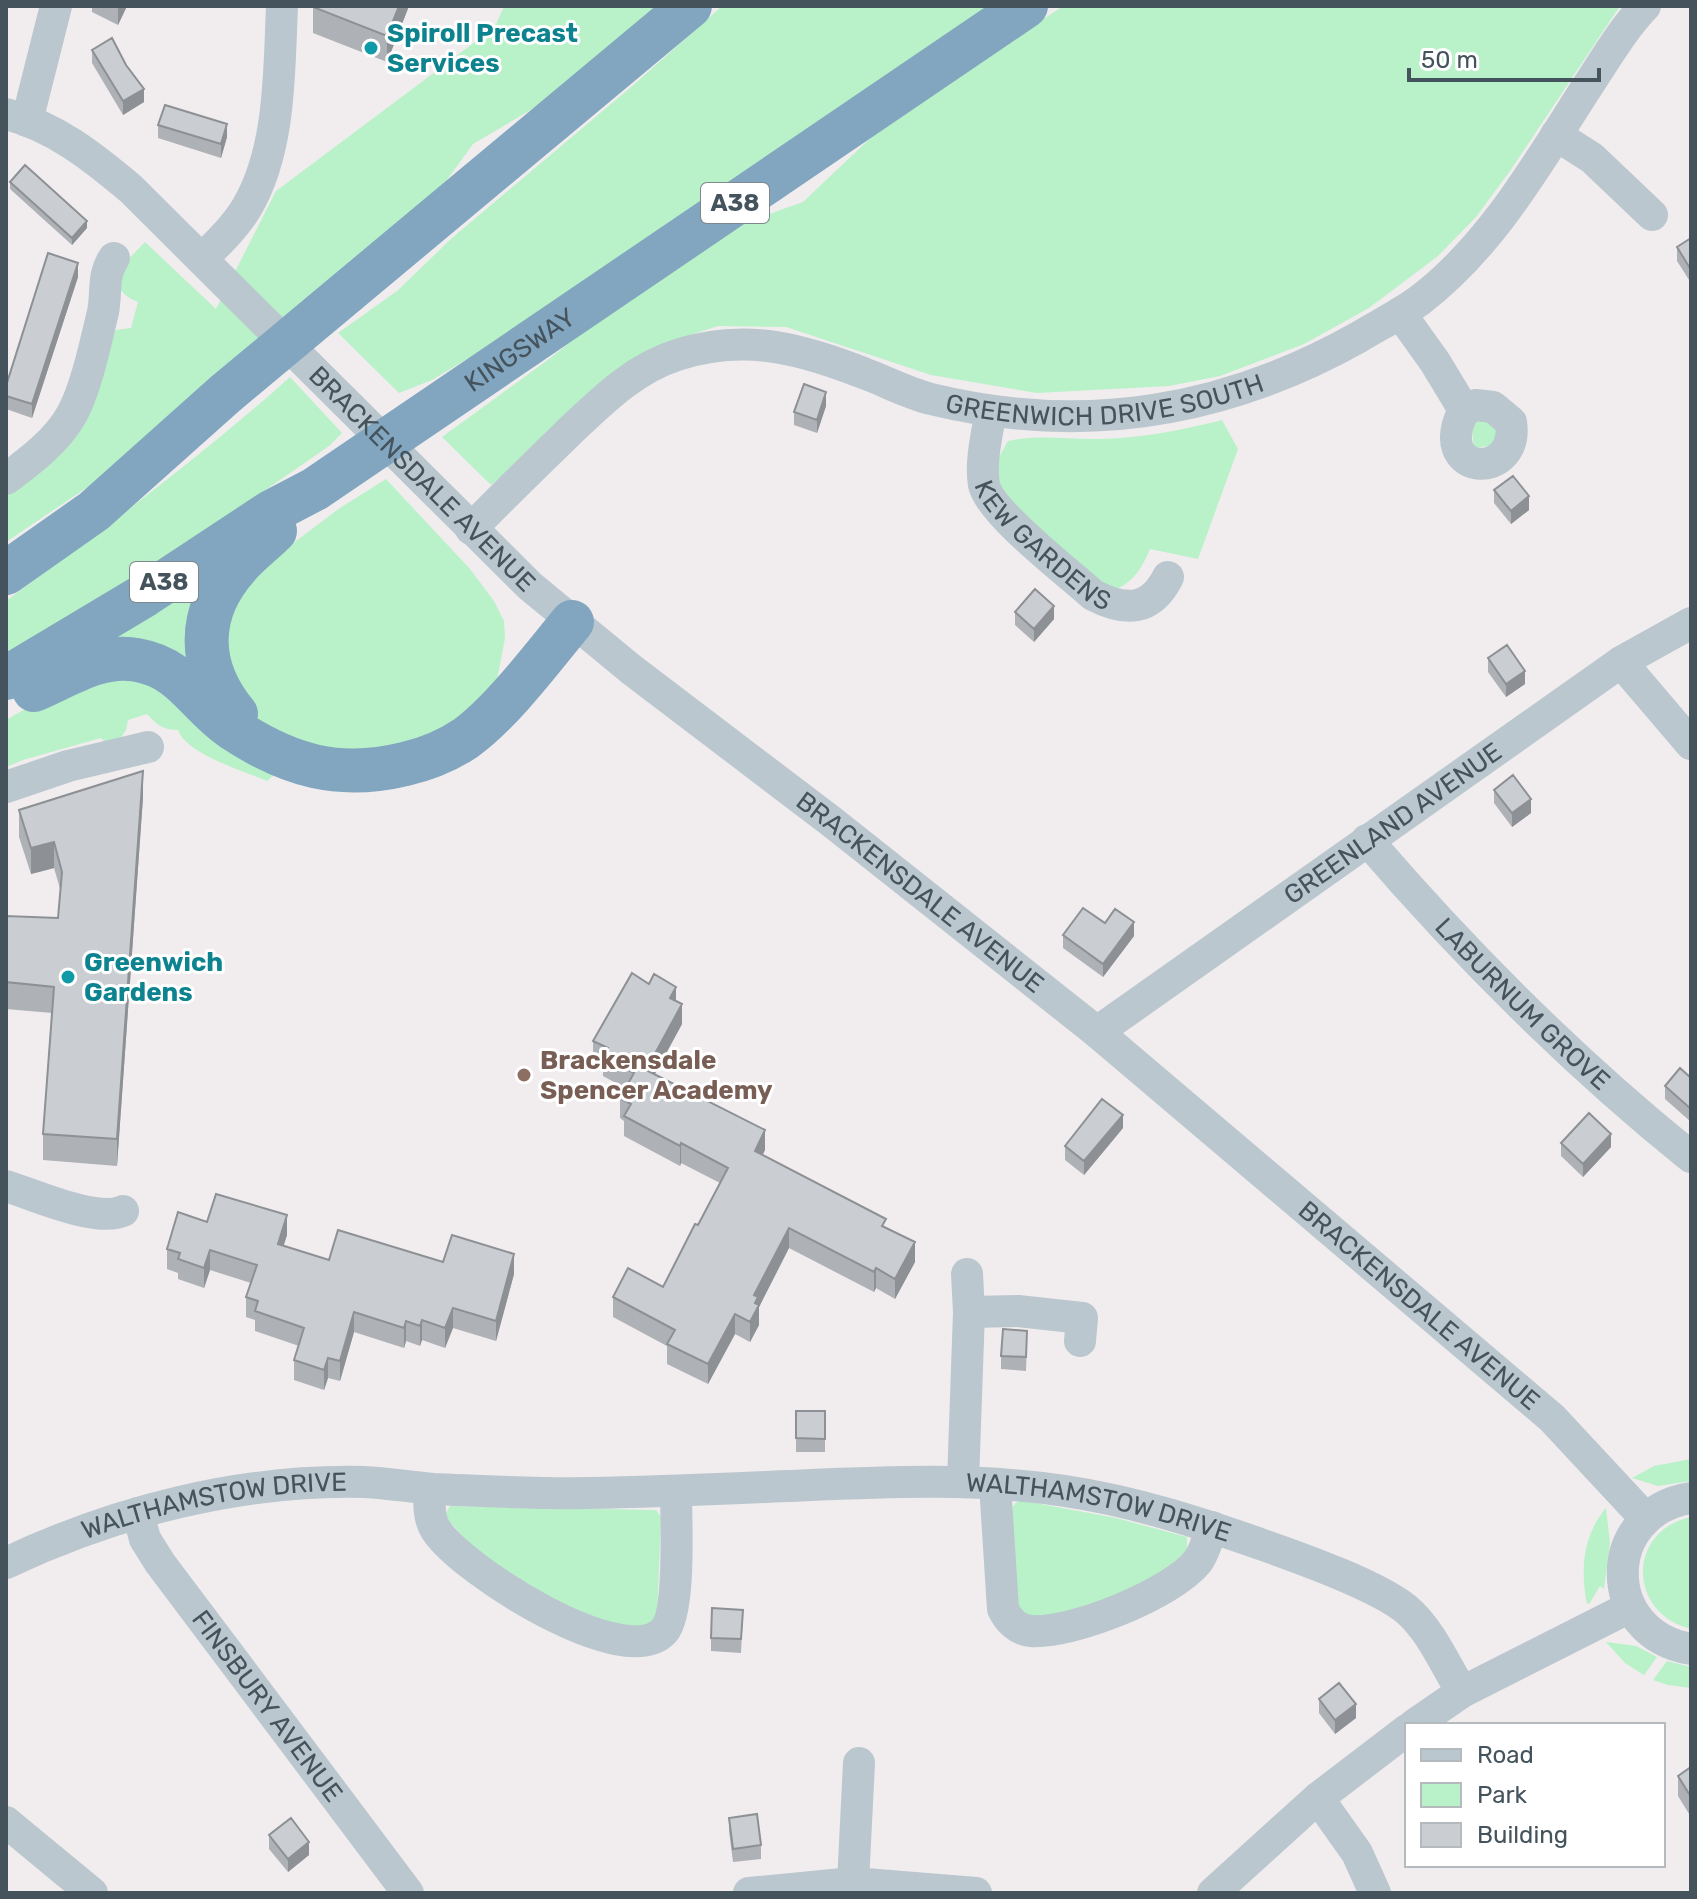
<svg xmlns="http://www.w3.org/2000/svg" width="1697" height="1899" font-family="Rubik,sans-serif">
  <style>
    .green { fill: #b9f1c9 }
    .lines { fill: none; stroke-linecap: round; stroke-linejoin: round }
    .minor { stroke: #bbc7ce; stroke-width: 32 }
    .highway { stroke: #82a6c0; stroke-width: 44 }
    .wall { fill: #aeb1b5 }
    .shaded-wall { fill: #8d9094 }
    .building { fill: #caced3; stroke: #8d9094; stroke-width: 2 }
    .culture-dot { fill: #0f9aa8; stroke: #fff; stroke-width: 3 }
    .education-dot { fill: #8d6e63; stroke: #fff; stroke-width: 3 }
    .labels { text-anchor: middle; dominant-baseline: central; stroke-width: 6; stroke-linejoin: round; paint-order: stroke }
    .shield { fill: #fff; stroke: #7d878d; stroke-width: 2 }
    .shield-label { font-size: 24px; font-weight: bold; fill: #45535c }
    .culture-label { font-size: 26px; font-weight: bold; fill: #0d838f; stroke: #fff; text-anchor: start }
    .street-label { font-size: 26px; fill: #45535c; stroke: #fff }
    .education-label { font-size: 26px; font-weight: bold; fill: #785e54; stroke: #fff; text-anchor: start }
  </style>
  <rect width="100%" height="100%" fill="#f1edee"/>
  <path class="green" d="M504,6h154l-119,99 -66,39 -50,69 -301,251 -116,78v-52l100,-147 10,-13 15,-2 7,-26c-15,-6 -19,-13 -25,-27l32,-33 71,67 60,-118 219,-164z
    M722,6h280l-530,350 -40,24 -33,13 -61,-60 59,-42 55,-53 178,-150z
    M1063,6h557l-110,165 -34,46 -38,39 -69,52 -65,36 -84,32 -51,10 -132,7 -106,-18 -145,-48 -68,-1 -49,16 -178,143 -49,-48 103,-75 107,-84 69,-47 82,-29 78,-74z
    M290,377l52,56 -13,13 -224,155 -99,63v-63c97,-72 194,-143 284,-224z
    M1475,418l24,7 -3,20 -22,3 -3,-27z
    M1222,420l16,29 -40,110 -48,-10c-9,21 -17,34 -40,43l-84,-72 -30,-40 2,-21 10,-18c31,-7 61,-1 93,-2 41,-1 81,-9 121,-19z
    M386,479l84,90 24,32 10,20 1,17 -8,42 -37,37 -35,21 -58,16 -55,-7 -48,-22 -27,-25 -18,-83 22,-35 99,-74z
    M222,562l-24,104 -110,-11z
    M125,667l154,104 -12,10c-23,-10 -81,-27 -89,-51 -15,0 -21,-5 -31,-16l-19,6 -2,10 -8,12 -11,2 -6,-6 -78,22 -17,7v-47l63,-36z
    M1691,1459v22l-33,5 -26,-8 22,-12z
    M1019,1500l97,18 71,19v14c-44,40 -99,59 -157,67l-14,-13 -4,-91 1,-8z
    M450,1506l206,4 5,7 -4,102 -19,12 -77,-25 -81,-51 -32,-35 -2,-7z
    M1606,1508l4,35 -6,46 -4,-3 -10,17 -3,1c-7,-34 -4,-69 19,-96z
    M1691,1517v112c-63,-15 -65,-98 0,-112z
    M1606,1642l30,4 21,11 -13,18 -19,-12z
    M1667,1661l24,6v21l-23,-3 -15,-5z"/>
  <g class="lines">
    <g class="minor">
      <path id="s1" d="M6,114c48,12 87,43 125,75l399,397 102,84 200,152 265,210 455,386 94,101"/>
      <path d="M27,121l29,-115"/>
      <path d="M1556,135l36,23 60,57"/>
      <path d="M202,259c16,-16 34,-33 45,-52 34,-58 32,-136 35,-201"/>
      <path d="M1400,313l35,49 29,48"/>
      <path d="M1476,405l17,2 18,15c9,60 -82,55 -47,-12z"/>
      <path id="s2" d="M991,411c-4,23 -11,51 -7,74 6,28 85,88 109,110 33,17 58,16 75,-18"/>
      <path d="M6,479c24,-18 51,-38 66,-65 14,-25 24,-73 31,-102 4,-20 -1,-37 11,-54"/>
      <path id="s3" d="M471,529c32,-33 64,-64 97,-96 33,-31 65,-64 109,-78 70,-23 129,-5 194,21 20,8 40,18 60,23 152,37 293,14 428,-62 20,-12 42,-23 61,-37 72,-55 118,-137 167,-213 18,-27 35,-57 58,-81"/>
      <path d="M1621,662l70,82"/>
      <path d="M6,787l62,-21 80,-19"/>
      <path id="s4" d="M1367,840c99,115 206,222 324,317"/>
      <path id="s5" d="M1097,1032l524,-370 70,-39"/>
      <path d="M6,1186c29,9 90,37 117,25"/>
      <path d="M969,1312l49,-1 64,7 -2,23"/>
      <path d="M963,1482l6,-170 -2,-38"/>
      <path d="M995,1484l8,125c5,11 15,21 28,22 41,3 141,-37 167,-70 7,-10 10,-23 14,-34"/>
      <path d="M430,1489c-1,13 -2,29 6,41 26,40 189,144 228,101 17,-19 12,-113 12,-140"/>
      <path d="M1691,1498c-91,14 -91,136 0,151"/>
      <path id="s6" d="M138,1513l7,26 15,24 248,330"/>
      <path id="s7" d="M6,1563c110,-52 236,-84 358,-81 23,1 46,5 69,7 52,2 103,5 155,4 66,-1 133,-4 200,-7 92,-4 185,-9 277,5 68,10 136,32 201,55 37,13 110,39 140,63 25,21 39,56 56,83"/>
      <path d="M1414,1725l48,-33 168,-85"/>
      <path d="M1318,1798l39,55 18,40"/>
      <path d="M6,1822l86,71"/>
      <path d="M853,1883l6,-120"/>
      <path d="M749,1893l104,-10 123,10"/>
      <path d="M1213,1893l105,-95 89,-68"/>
    </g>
    <g class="highway">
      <path d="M6,573l88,-62 131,-117 465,-388"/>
      <path id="s8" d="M6,678l139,-83 126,-83 44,-23 711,-483"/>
      <path d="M34,690c33,-14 66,-37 103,-30 47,8 60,45 96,69 56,37 106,51 172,35 22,-5 42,-13 61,-26 36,-26 77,-81 106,-116"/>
      <path d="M236,714c-39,-47 -40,-101 2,-148 11,-13 25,-23 37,-35"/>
    </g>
  </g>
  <path class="wall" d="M92,6h35l-9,19 -26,-13z
    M409,6l-22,56 -74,-29v-26z
    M92,50l52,52 -21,13 -31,-52z
    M158,125l69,12 -6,21 -63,-20z
    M10,182l77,46 -15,17 -62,-56z
    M1691,238v45l-14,-22v-14z
    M78,277l-46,141 -26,-9v-23z
    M826,406l-9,27 -23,-8v-13z
    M1494,490l35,20 -18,14 -17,-21z
    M1015,612l39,7 -20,23 -19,-17z
    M1488,658l37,26 -19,13 -18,-25z
    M1494,790l37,23 -19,14 -18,-24z
    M143,797l-26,369 -74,-6v-26l9,-121 -46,-4v-93l52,2 3,-26 -7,-24 -23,6 -12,-37v-27z
    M1105,923l29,13 -31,41 -40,-29v-13z
    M676,1001l6,23 -27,50 110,76 -3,5 124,73 29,34 -20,37 -19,-11 -2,4 -85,-44 -30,59v18l-9,17 -15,-8 -27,50 -41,-20v-18l-54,-29v-20l50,-10 35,-62 22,-42 -39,-20 -1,3 -56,-30v-15l-4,-3v-20l5,-10 -22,-12v-10l-10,-5v-20z
    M1691,1078v44l-26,-23v-13z
    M1123,1128l-39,47 -19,-15v-14z
    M1561,1143l50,4 -28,30 -22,-21z
    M207,1222l80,13 -4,11 46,14 114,2 71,12 -18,67 -43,-13 -8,20 -23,-8 -2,6 -14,-5 -2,7 -50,-16 -14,49 -12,-3 -4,12 -30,-10v-20l5,-14 -44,-15v-11l-9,-3v-20l5,-14 -41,-13 -6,18 -26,-9v-6l-11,-4v-20z
    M1027,1344l-1,27 -25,-2v-13z
    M796,1411h29v41h-29z
    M743,1610l-2,43 -30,-2v-13z
    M1319,1699l37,19 -21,16 -16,-21z
    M1691,1767v50l-13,-21v-20z
    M729,1818l32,27v14l-28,3 -4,-31z
    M269,1835l40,20 -21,17 -19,-23z"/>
  <path class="shaded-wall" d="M118,6h9l-9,19z
    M399,6h10l-22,56v-26z
    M144,89v13l-21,13v-14z
    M227,124v13l-6,21v-14z
    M87,221v7l-15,17v-7z
    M78,263v14l-46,141v-14z
    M826,392v14l-9,27v-13z
    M1529,496v14l-18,14v-13z
    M1054,606v13l-20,23v-13z
    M1525,671v13l-19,13v-13z
    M143,771v26l-26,369v-27z
    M1531,799v14l-19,14v-14z
    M54,842v26l-23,6v-26z
    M1134,922v14l-31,41v-13z
    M676,987v20l-6,-9z
    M682,1004v20l-36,66v-20z
    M1123,1115v13l-39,47v-14z
    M765,1130v20l-10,21v-20z
    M1611,1134v13l-28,30v-13z
    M681,1143v20l-1,3v-20z
    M287,1215v20l-9,29v-20z
    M789,1228v20l-30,59v18l-9,17v-20l4,-27z
    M915,1242v20l-20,37v-20z
    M210,1250v20l-6,18v-20z
    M514,1254v20l-18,67v-20z
    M876,1268v20l-2,4v-20z
    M453,1308v20l-8,20v-20z
    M354,1312v20l-14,49v-20z
    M735,1314v20l-27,50v-20z
    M422,1320v20l-2,6v-20z
    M406,1321v20l-2,7v-20z
    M328,1358v20l-4,12v-20z
    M1356,1704v14l-21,16v-14z
    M309,1842v13l-21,17v-13z"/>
  <path class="building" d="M314,6h85l-12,30 -74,-29z
    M112,38l14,27 18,24 -21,12 -31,-51z
    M165,105l62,19 -6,20 -63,-19z
    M25,165l62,56 -15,17 -62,-56z
    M1691,238v32l-14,-23z
    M48,253l30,10 -46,141 -26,-8v-10z
    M804,384l22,8 -9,28 -23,-8z
    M1513,476l16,20 -18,15 -17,-21z
    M1035,589l19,17 -20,23 -19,-17z
    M1507,645l18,26 -19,13 -18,-26z
    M143,771l-26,368 -74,-5 11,-147 -48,-5v-66l52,2 4,-46 -8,-30 -23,6 -12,-38z
    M1513,775l18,24 -19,14 -18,-23z
    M1083,908l22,15 10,-14 19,13 -31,42 -40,-29z
    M632,973l17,11 5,-10 22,13 -6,11 12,6 -36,66 119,60 -10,21 131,68 -4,7 33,16 -20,37 -19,-11 -2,4 -85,-44 -35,67 4,2 -3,6 4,2 -9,17 -15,-8 -27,50 -41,-20 8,-14 -62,-33 15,-29 35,19 32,-63 3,1 30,-57 -47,-25 -1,3 -56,-30 7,-12 -11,-6 14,-25 -31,-17 5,-8 -15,-7z
    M1680,1068l11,10v31l-26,-23z
    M1102,1099l21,16 -39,46 -19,-15z
    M1589,1113l22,21 -28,30 -22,-21z
    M216,1194l71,21 -9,29 51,16 9,-30 105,32 9,-27 62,19 -18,67 -43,-13 -8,20 -23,-8 -2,6 -14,-5 -2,7 -50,-16 -14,49 -12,-3 -4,12 -30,-10 10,-32 -49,-17 3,-10 -12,-4 11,-32 -47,-15 -6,18 -26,-9 2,-6 -13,-4 11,-37 29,10z
    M1003,1329l24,2 -1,26 -25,-1z
    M796,1411h29v28l-29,-1z
    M712,1608l31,2 -2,29 -30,-1z
    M1339,1683l17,21 -21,16 -16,-21z
    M1691,1767v30l-13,-21z
    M757,1814l4,31 -28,4 -4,-31z
    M291,1818l18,24 -21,17 -19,-24z"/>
  <g class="culture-dot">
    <circle cx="371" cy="48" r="8"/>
    <circle cx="68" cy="977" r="8"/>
  </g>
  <circle class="education-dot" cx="524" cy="1075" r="8"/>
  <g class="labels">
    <g class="shield">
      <rect x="701" y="183" width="68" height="40" rx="6"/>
      <rect x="130" y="562" width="68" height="40" rx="6"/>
    </g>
    <g class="shield-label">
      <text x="735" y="203">A38</text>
      <text x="164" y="582">A38</text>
    </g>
    <g class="culture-label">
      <text x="387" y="33">Spiroll Precast<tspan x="387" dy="30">Services</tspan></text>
      <text x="84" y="962">Greenwich<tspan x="84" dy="30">Gardens</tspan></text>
    </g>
    <g class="street-label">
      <text stroke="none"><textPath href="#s8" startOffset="610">KINGSWAY</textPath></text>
      <text stroke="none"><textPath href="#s3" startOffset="712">GREENWICH DRIVE SOUTH</textPath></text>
      <text stroke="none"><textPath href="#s1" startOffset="558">BRACKENSDALE AVENUE</textPath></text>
      <text stroke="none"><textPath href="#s2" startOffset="160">KEW GARDENS</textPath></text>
      <text stroke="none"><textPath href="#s5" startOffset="362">GREENLAND AVENUE</textPath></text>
      <text stroke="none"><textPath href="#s1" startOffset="1206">BRACKENSDALE AVENUE</textPath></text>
      <text stroke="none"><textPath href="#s4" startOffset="226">LABURNUM GROVE</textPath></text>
      <text stroke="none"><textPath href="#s1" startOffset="1854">BRACKENSDALE AVENUE</textPath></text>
      <text stroke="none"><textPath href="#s7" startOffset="218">WALTHAMSTOW DRIVE</textPath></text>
      <text stroke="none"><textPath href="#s7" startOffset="1108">WALTHAMSTOW DRIVE</textPath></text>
      <text stroke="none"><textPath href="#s6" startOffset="234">FINSBURY AVENUE</textPath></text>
    </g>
    <g class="education-label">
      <text x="540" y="1060">Brackensdale<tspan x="540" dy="30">Spencer Academy</tspan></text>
    </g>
  </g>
  <rect width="1697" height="1899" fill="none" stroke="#45535c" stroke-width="16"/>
  <rect x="1405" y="1723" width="260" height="144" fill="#ffffff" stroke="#b5babe" stroke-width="2"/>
  <rect x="1421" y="1749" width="40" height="12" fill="#bbc7ce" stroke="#b5babe" stroke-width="2"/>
  <text x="1477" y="1763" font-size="24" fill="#45535c">Road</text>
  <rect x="1421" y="1783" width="40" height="24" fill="#b9f1c9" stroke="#b5babe" stroke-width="2"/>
  <text x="1477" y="1803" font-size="24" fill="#45535c">Park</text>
  <rect x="1421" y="1823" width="40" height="24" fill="#caced3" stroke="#b5babe" stroke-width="2"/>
  <text x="1477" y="1843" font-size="24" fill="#45535c">Building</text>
  <path d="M1409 68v12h190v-12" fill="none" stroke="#45535c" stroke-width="4"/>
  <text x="1421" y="68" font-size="24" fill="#45535c" stroke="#ffffff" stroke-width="6" paint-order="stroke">50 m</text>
</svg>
